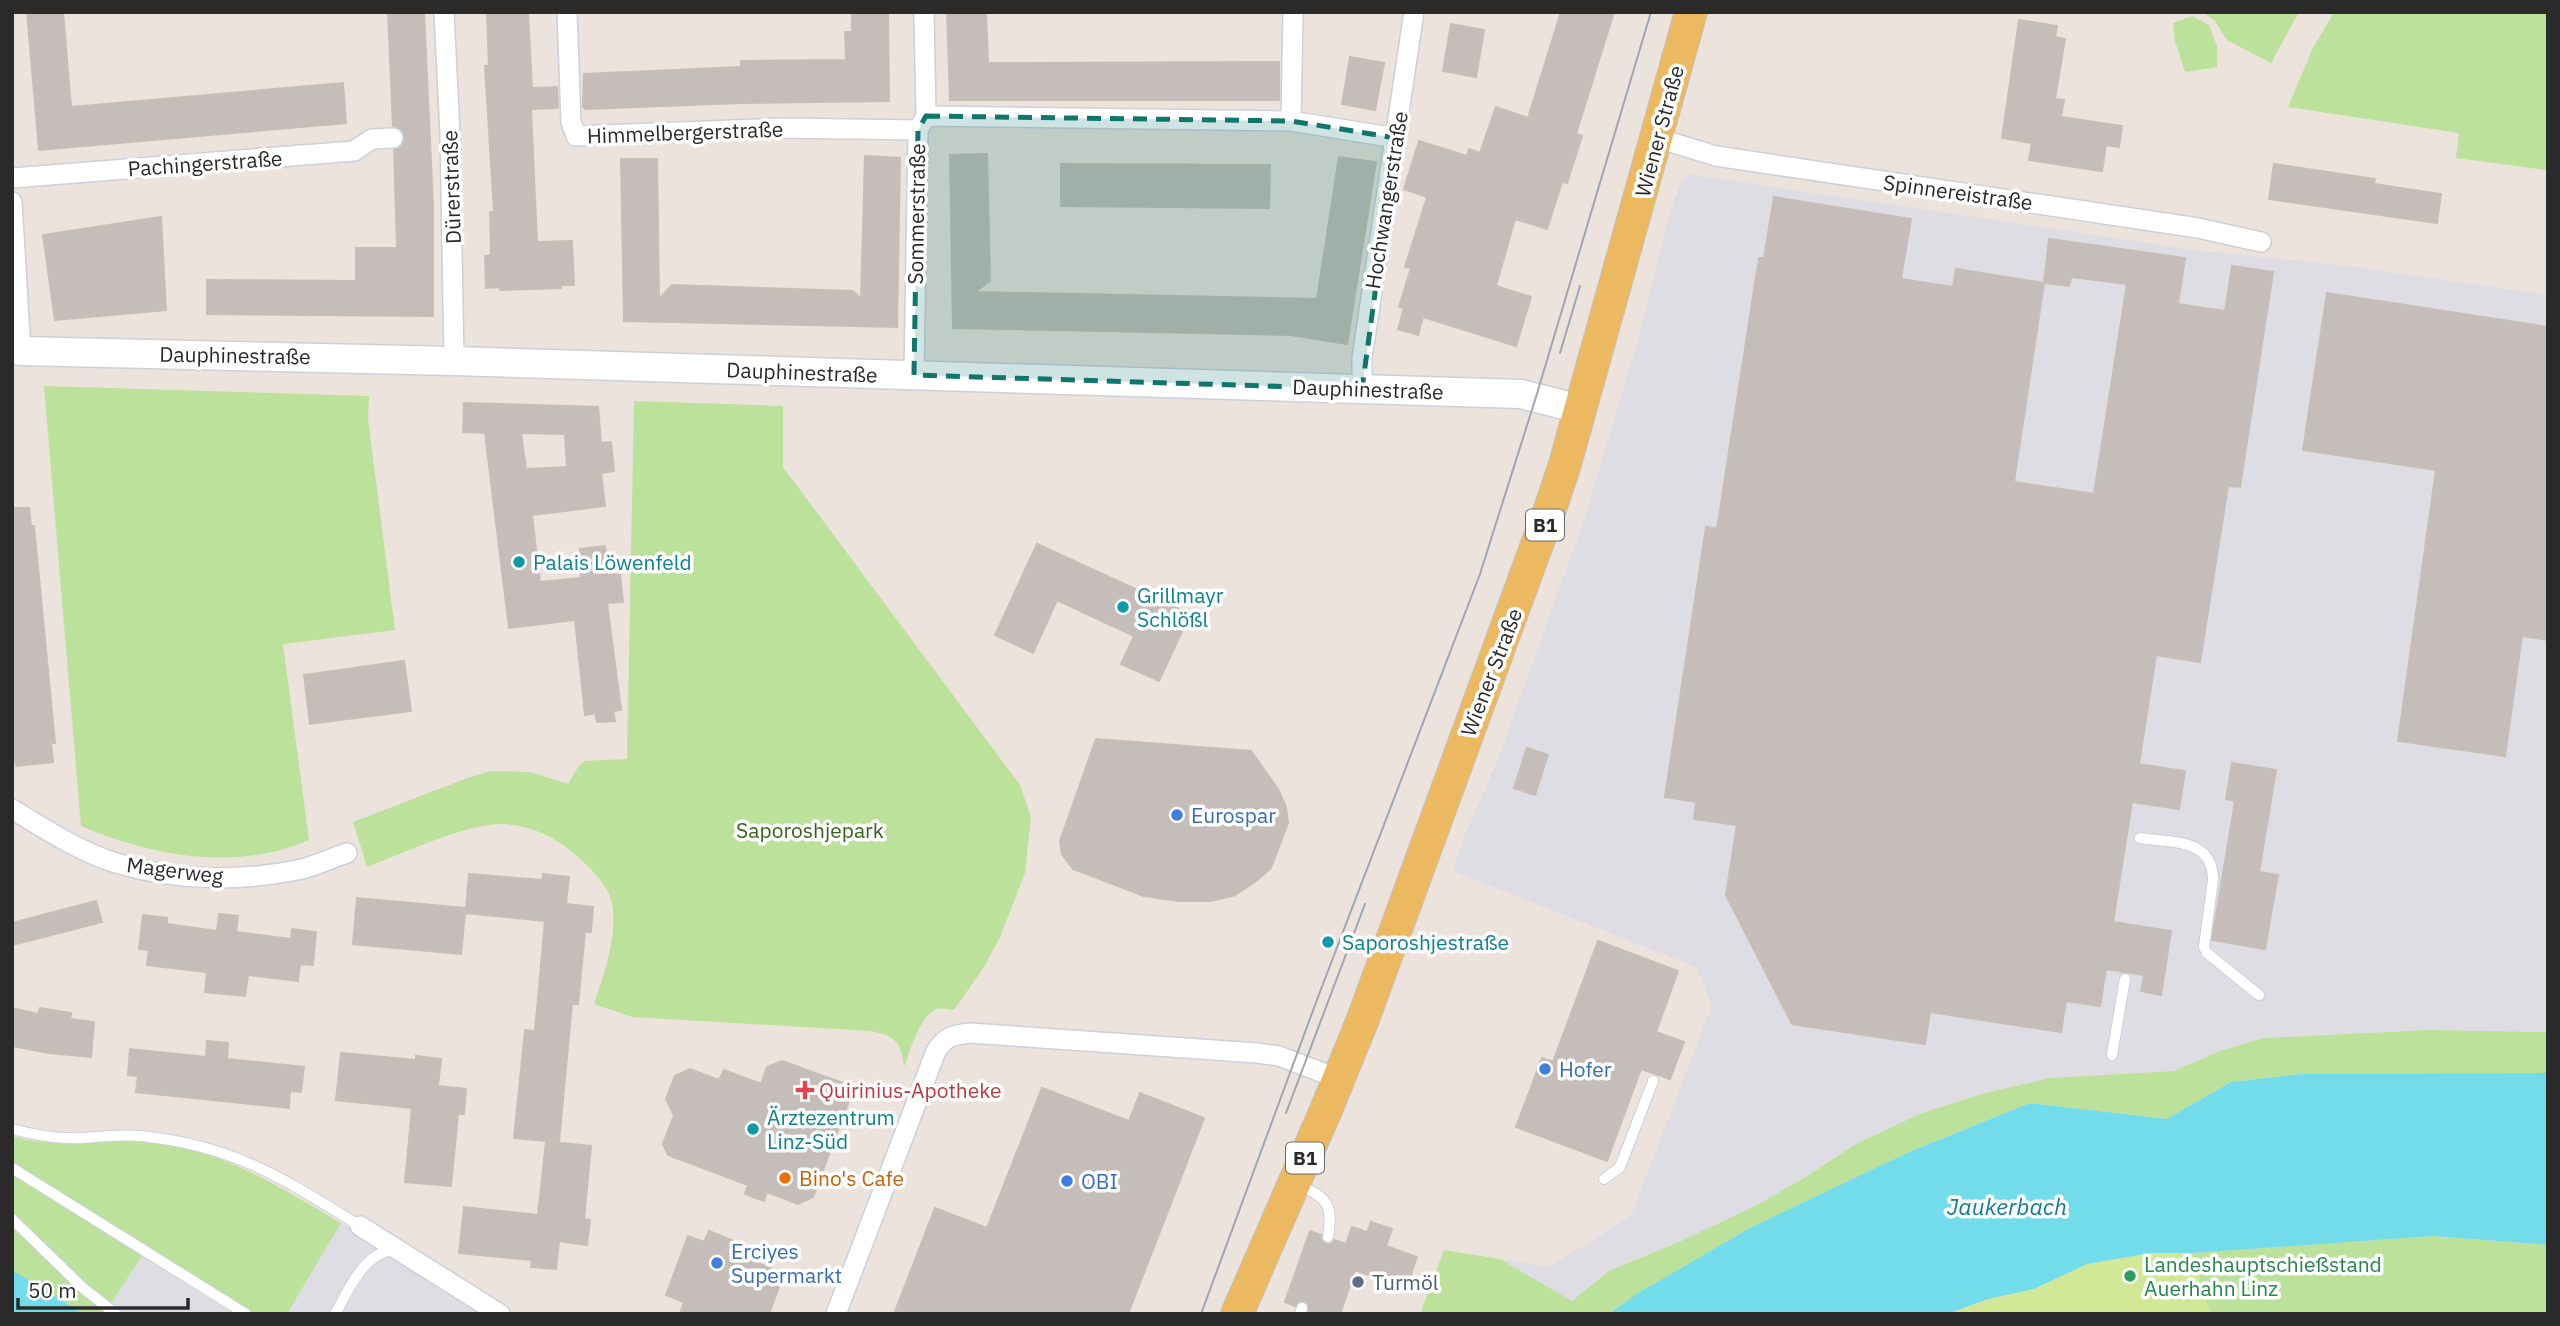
<svg xmlns="http://www.w3.org/2000/svg" width="2560" height="1326" font-family="'IBM Plex Sans',sans-serif">
  <style>
    .industrial { fill: #dedde4 }
    .green { fill: #bce19a }
    .pitch { fill: #d1e896 }
    .water { fill: #72dceb }
    .building { fill: #c4bdb9; stroke: #c7beb6; stroke-width: 2; fill-rule: evenodd }
    .lines { fill: none; stroke-linecap: round; stroke-linejoin: round }
    .minor-tunnel { stroke: #c5beb8; stroke-width: 19; stroke-dasharray: 19 10; stroke-linecap: butt }
    .service-casing { stroke: #cbd0db; stroke-width: 12 }
    .minor-casing { stroke: #cbd0db; stroke-width: 22 }
    .secondary-casing { stroke: #cbd0db; stroke-width: 31 }
    .primary-casing { stroke: #c3c3c3; stroke-width: 34 }
    .service { stroke: #fff; stroke-width: 10 }
    .minor { stroke: #fff; stroke-width: 19 }
    .secondary { stroke: #fff; stroke-width: 28 }
    .primary { stroke: #ecb860; stroke-width: 32 }
    .tram { stroke: #9fa5b4; stroke-width: 2 }
    .marked { fill: #0f766e; fill-opacity: 0.2; stroke: #0f766e; stroke-width: 5; stroke-dasharray: 14 9; stroke-linejoin: round }
    .culture-dot { fill: #0f9aa8; stroke: #fff; stroke-width: 2.5 }
    .shop-dot { fill: #3f7fe0; stroke: #fff; stroke-width: 2.5 }
    .health-dot { fill: #e0444e; stroke: #fff; stroke-width: 2.5 }
    .food-dot { fill: #e8710a; stroke: #fff; stroke-width: 2.5 }
    .leisure-dot { fill: #2e9e5b; stroke: #fff; stroke-width: 2.5 }
    .service-dot { fill: #5c6f8a; stroke: #fff; stroke-width: 2.5 }
    .labels { text-anchor: middle; dominant-baseline: central; stroke-width: 7; stroke-linejoin: round; paint-order: stroke }
    .shield { fill: #fff; stroke: #6a6a6a; stroke-width: 2 }
    .shield-label { font-size: 19px; font-weight: bold; fill: #2a2a2a }
    .street-label { font-size: 21px; fill: #2a2a2a; stroke: #fff }
    .culture-label { font-size: 21px; fill: #0d838f; stroke: #fff; text-anchor: start }
    .shop-label { font-size: 21px; fill: #366cbe; stroke: #fff; text-anchor: start }
    .park-label { font-size: 21px; fill: #35651c; stroke: #fff }
    .health-label { font-size: 21px; fill: #be3a42; stroke: #fff; text-anchor: start }
    .food-label { font-size: 21px; fill: #c56008; stroke: #fff; text-anchor: start }
    .leisure-label { font-size: 21px; fill: #27864d; stroke: #fff; text-anchor: start }
    .service-label { font-size: 21px; fill: #4e5e75; stroke: #fff; text-anchor: start }
    .water-label { font-size: 23px; font-style: italic; fill: #117c97; stroke: #fff }
  </style>
  <rect width="100%" height="100%" fill="#ece3dc"/>
  <path class="industrial" d="M1686,174l515,77 140,14 207,30v737l-119,-2 -165,8 -44,13 -46,20 -124,7 -65,15 -63,20 -66,31 -52,34 -47,27 -78,37 -70,29 -37,30 -72,-42 49,8 82,-51 81,-211 -16,-38 -243,-96 10,-32 34,-77 88,-245 52,-174 37,-144z
    M341,1223l151,91h-205z
    M142,1256l91,58h-129z"/>
  <path class="green" d="M2203,12h96l-28,51 -44,-23 -12,-19z
    M2334,12h214v152l-3,6 -89,-12 3,-25 -171,-26 25,-59z
    M2192,16l17,9 8,21v21l-32,5 -10,-31 -2,-18z
    M44,386l325,10 -1,23 27,211 -112,14 26,196c-73,32 -157,16 -228,-14z
    M634,401l149,5v61l237,318 11,32 -6,56 -25,64 -16,30 -30,43c-5,-1 -12,-2 -17,-1 -17,5 -27,43 -33,58 -2,-25 -9,-31 -33,-36l-239,-14 -38,-13c10,-29 28,-80 15,-110 -8,-16 -22,-29 -35,-41 -20,-16 -42,-27 -68,-29 -37,-2 -103,29 -139,43l-14,-45 117,-45 21,-6 39,1 38,12 10,-17 7,-6 42,-2z
    M2429,1030l119,2v41l-247,1 -70,8 -64,37 -137,-16 -121,49 -159,76 -112,65 -29,21h-189l24,-64 56,9 72,42 37,-30 70,-29 78,-37 47,-27 52,-34 66,-31 63,-20 65,-15 124,-7 46,-20 44,-13z
    M12,1136c43,13 85,2 128,5 75,4 138,45 201,82l-54,91h-32l-243,-152z
    M12,1174l130,82 -38,58h-20l-72,-44z
    M2433,1236l115,9v69h-338l-18,-61z"/>
  <path class="pitch" d="M2151,1253h41l18,61h-263l41,-15 46,-10 53,-25z"/>
  <path class="water" d="M2548,1073v172l-115,-9 -240,17h-42l-64,11 -53,25 -46,10 -41,15h-338l29,-21 112,-65 159,-76 121,-49 137,16 64,-37 70,-8z
    M12,1270l72,44h-72z"/>
  <path class="building" d="M27,12h36l8,95 272,-24 3,40 -307,27z
    M388,12h36l9,194v110l-226,-2v-34l149,1v-33h41l-3,-98 6,-2 5,-10 -2,-7 -10,-5z
    M487,12h41l4,76 25,-1 1,21 -27,1 6,133 35,-1 2,44h-13v3l-61,2v-3l-14,1 -1,-32 6,-1 -1,-43h4l-9,-146h4z
    M852,12h36l1,89 -148,2 -155,6 -3,-2 1,-33 157,-7v-6l105,-1 -1,-28h7z
    M947,12h39l2,51 291,-1v38h-329z
    M1561,12h53l-38,122 6,2 -15,47 -5,-1 -15,47 -32,-10 -19,67 35,11 -15,49 -93,-29 -5,18 -20,-6 6,-21 -5,-1 12,-39 -6,-1 22,-70 -23,-8 15,-48 48,15 2,-7 11,4 16,-46 32,11z
    M2019,20l38,6 -2,11 10,2 -10,60 9,1 -3,17 61,9 -3,21 -13,-2 -4,26 -73,-11 3,-17 -30,-5z
    M1451,24l33,6 -8,47 -33,-6z
    M1350,57l34,6 -9,47 -33,-6z
    M987,154l3,127 -15,11 342,7 22,-142 37,5 -29,182 -56,-9 -338,-7 -3,-173z
    M865,156l35,2 -3,169 -273,-6 -3,-162h36l2,140 13,-14 181,6 8,8z
    M1061,164l209,1 -1,43 -208,-2z
    M2274,164l101,15 -1,5 67,10 -4,29 -168,-24z
    M1774,197l137,22 -10,60 52,8 3,-18 88,14 5,-44 136,19 -7,46 47,7 7,-45 41,6 -33,215 -12,-1 -28,176 -44,-7 -17,109 46,7 -6,38 -47,-7 -19,120 58,9 -10,64 -20,-4 3,-16 -38,-6 -6,37 -34,-5 -5,31 -131,-20 -5,32 -133,-20 -66,-129 11,-70 -43,-6 2,-17 -31,-5 41,-270 11,2 42,-271h5zM2071,277l56,7 -33,210 -80,-12 30,-199 25,3z
    M161,217l5,93 -111,10 -12,-85z
    M2327,293l221,34v313l-26,-4 -17,120 -107,-15 38,-271 -133,-20z
    M464,403l134,4 3,36 10,-1 3,29 -13,2 4,33 -73,9 8,67 41,-4 -1,-29 25,-3 3,28 12,1 3,27 -16,1 14,107 -8,1 2,10 -18,1 -2,-9 -10,2 -10,-95 -66,8 -24,-195 -22,-1zM521,433l44,1 2,33 -41,2z
    M12,508h17l2,18h3l21,217h-4l2,19 -37,4 -1,-6h-3z
    M1037,544l153,70 -31,67 -38,-17 13,-28 -77,-36 -24,53 -38,-18z
    M404,661l7,50 -101,13 -6,-49z
    M1096,739l155,12 27,38 8,18 2,16 -17,45 -15,13 -21,14 -24,6h-32l-35,-5 -71,-27 -11,-15 -2,-13z
    M1527,748l21,7 -13,40 -21,-7z
    M2232,763l44,7 -17,102 19,3 -13,74 -53,-9 23,-139 -9,-2z
    M469,874l74,6v-6l26,3 -3,27 27,3 -2,25h-6l-7,72h-6l-13,138h-9l41,4 -7,73 6,1 -3,25 -28,-4 -3,28 -25,-2 1,-7 -73,-7 5,-46 74,8 8,-74 -32,-3 11,-108 10,1 10,-110 -80,-8 -4,41 -108,-10 4,-46 109,10z
    M96,901l6,21 -90,23v-22z
    M219,914l19,2 -2,16 55,7 1,-10 24,3 -3,33 -13,-1 -2,17 -50,-6 -3,21 -40,-4 2,-20 -60,-7 2,-15 -10,-1 4,-34 24,3v6l50,7z
    M1598,941l80,30 -22,61 28,10 -14,37 -29,-10 -34,92 -91,-34 26,-69 11,4z
    M12,1008l26,6 2,-6 31,5 -1,6 24,3 -3,35 -42,-4 -37,-7z
    M207,1041l21,2 -1,16 77,8 -3,25 -11,-1 -1,17 -153,-16 2,-16 -10,-1 2,-26 76,8z
    M341,1053l75,7v-4l25,3 -3,27 28,3 -2,25h-6l-7,72 -46,-4 7,-74 -76,-8z
    M782,1061l61,22 7,15 -37,99 -15,7 -31,-12 -3,9 -19,-7 3,-9 -80,-30 -5,-11 11,-29 -8,-16 9,-23 15,-7 29,11 5,-10 37,14 6,-17z
    M1042,1088l87,33 11,-28 64,25 -76,196h-234l41,-106 52,20z
    M1371,1222l21,7 -6,17 31,11 -11,31 -51,-18 -15,44h-22l-9,-3 -1,-7 -4,-3 -6,1 -3,4 -10,-4 25,-71 11,4v5l5,4h5l4,-4 11,4 6,-17 15,5z
    M709,1231l25,10 -5,11 55,21 -15,41h-89l4,-12 -18,-7 22,-59 16,6z"/>
  <g class="lines">
    <path class="minor-tunnel" d="M393,138l36,-3"/>
    <g class="service-casing">
      <path id="service" d="M2140,838c32,5 73,0 73,42l-9,67 3,6 52,42
        M2112,1055l13,-76
        M12,1129c22,6 46,10 69,9 20,-1 39,-4 59,-2 93,9 143,42 220,90
        M12,1168l234,146
        M1604,1179l16,-12 33,-86
        M1299,1185c29,13 34,20 29,52
        M12,1219l71,69 33,26
        M335,1314c15,-26 27,-59 59,-65
        M1300,1314l2,-6"/>
    </g>
    <g class="minor-casing">
      <path id="minor" d="M444,12l6,122 4,227
        M567,12l4,110 5,14 205,-8 137,2
        M926,116l365,5 105,17
        M1291,121l2,-109
        M1657,138l59,18 482,72 63,14
        M12,178l342,-27 18,-12 21,-1
        M12,202l9,149
        M914,375l4,-245 8,-14 -2,-104
        M1362,389v-31l52,-346
        M12,809c33,20 68,43 104,54 59,18 127,19 186,6 15,-4 30,-11 45,-16
        M360,1226l140,88
        M836,1314l100,-263c10,-15 17,-16 34,-18l287,20 22,3 60,23"/>
    </g>
    <g class="secondary-casing">
      <path id="secondary" d="M12,349l9,2 433,10 1067,33 59,15"/>
    </g>
    <g class="primary-casing">
      <path id="primary" d="M1237,1314l89,-204 37,-91 187,-510 15,-45 126,-452"/>
    </g>
    <use href="#service" class="service"/>
    <use href="#minor" class="minor"/>
    <use href="#secondary" class="secondary"/>
    <use href="#primary" class="primary"/>
    <path class="tram" d="M1560,353l20,-67
      M1286,1113l79,-209
      M1201,1314l117,-317 162,-423 56,-177 115,-385"/>
  </g>
  <path class="marked" d="M926,116l365,5 105,17 -34,251 -448,-14 4,-245z"/>
  <g class="culture-dot">
    <circle cx="519" cy="562" r="7"/>
    <circle cx="1123" cy="607" r="7"/>
    <circle cx="1328" cy="942" r="7"/>
    <circle cx="753" cy="1129" r="7"/>
  </g>
  <g class="shop-dot">
    <circle cx="1177" cy="815" r="7"/>
    <circle cx="1545" cy="1069" r="7"/>
    <circle cx="1067" cy="1181" r="7"/>
    <circle cx="717" cy="1263" r="7"/>
  </g>
  <path class="health-dot" d="M801.5 1079.5h7v7h7v7h-7v7h-7v-7h-7v-7h7z"/>
  <circle class="food-dot" cx="785" cy="1178" r="7"/>
  <circle class="leisure-dot" cx="2130" cy="1276" r="7"/>
  <circle class="service-dot" cx="1358" cy="1282" r="7"/>
  <g class="labels">
    <g class="shield">
      <rect x="1526" y="509.5" width="38" height="31" rx="5"/>
      <rect x="1286" y="1142.5" width="38" height="31" rx="5"/>
    </g>
    <g class="shield-label">
      <text x="1545" y="525">B1</text>
      <text x="1305" y="1158">B1</text>
    </g>
    <g class="street-label">
      <text transform="translate(1659 131) rotate(-75)">Wiener Straße</text>
      <text transform="translate(685 132) rotate(-2)">Himmelbergerstraße</text>
      <text transform="translate(205 163) rotate(-4)">Pachingerstraße</text>
      <text transform="translate(451 187) rotate(-92)">Dürerstraße</text>
      <text transform="translate(1958 192) rotate(8)">Spinnereistraße</text>
      <text transform="translate(1386 200) rotate(-81)">Hochwangerstraße</text>
      <text transform="translate(916 214) rotate(-89)">Sommerstraße</text>
      <text transform="translate(235 355) rotate(1)">Dauphinestraße</text>
      <text transform="translate(802 372) rotate(2)">Dauphinestraße</text>
      <text transform="translate(1368 389) rotate(2)">Dauphinestraße</text>
      <text transform="translate(1491 672) rotate(-69)">Wiener Straße</text>
      <text transform="translate(175 870) rotate(7)">Magerweg</text>
    </g>
    <g class="culture-label">
      <text x="533" y="562">Palais Löwenfeld</text>
      <text x="1137" y="595">Grillmayr<tspan x="1137" dy="24">Schlößl</tspan></text>
      <text x="1342" y="942">Saporoshjestraße</text>
      <text x="767" y="1117">Ärztezentrum<tspan x="767" dy="24">Linz-Süd</tspan></text>
    </g>
    <g class="shop-label">
      <text x="1191" y="815">Eurospar</text>
      <text x="1559" y="1069">Hofer</text>
      <text x="1081" y="1181">OBI</text>
      <text x="731" y="1251">Erciyes<tspan x="731" dy="24">Supermarkt</tspan></text>
    </g>
    <g class="park-label">
      <text x="810" y="830">Saporoshjepark</text>
    </g>
    <g class="health-label">
      <text x="819" y="1090">Quirinius-Apotheke</text>
    </g>
    <g class="food-label">
      <text x="799" y="1178">Bino's Cafe</text>
    </g>
    <g class="leisure-label">
      <text x="2144" y="1264">Landeshauptschießstand<tspan x="2144" dy="24">Auerhahn Linz</tspan></text>
    </g>
    <g class="service-label">
      <text x="1372" y="1282">Turmöl</text>
    </g>
    <g class="water-label">
      <text x="2007" y="1206">Jaukerbach</text>
    </g>
  </g>
  <rect width="2560" height="1326" fill="none" stroke="#2a2a2a" stroke-width="28"/>
  <path d="M18 1298v10h170v-10" fill="none" stroke="#2a2a2a" stroke-width="3.5"/>
  <text x="28" y="1298" font-size="21" fill="#2a2a2a" stroke="#ffffff" stroke-width="5" paint-order="stroke">50 m</text>
</svg>
